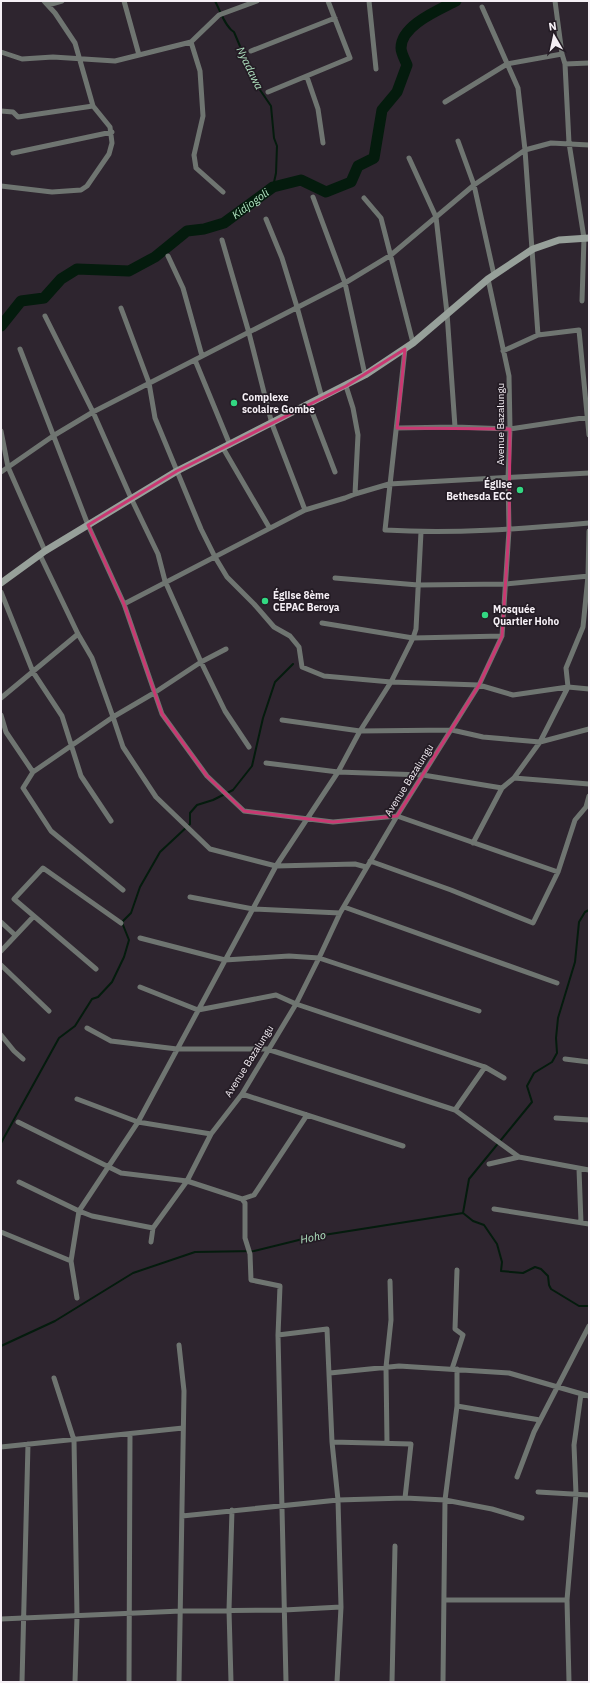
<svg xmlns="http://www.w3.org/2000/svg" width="590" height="1683" font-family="'IBM Plex Sans',sans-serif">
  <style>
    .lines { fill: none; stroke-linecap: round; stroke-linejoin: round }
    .stream { stroke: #041b0d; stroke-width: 2 }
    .river { stroke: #041b0d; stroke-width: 11 }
    .street { stroke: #6f7571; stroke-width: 5 }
    .secondary { stroke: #97a09a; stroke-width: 7 }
    .marked { fill: none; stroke: #ca3872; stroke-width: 3; stroke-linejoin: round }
    .poi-dot { fill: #32d882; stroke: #241c25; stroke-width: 1.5 }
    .labels { text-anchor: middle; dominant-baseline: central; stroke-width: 3.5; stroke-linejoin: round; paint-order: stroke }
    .poi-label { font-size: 10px; font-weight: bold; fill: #f5eff5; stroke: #241c25; text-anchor: start }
    .street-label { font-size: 10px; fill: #f5eff5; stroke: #241c25 }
    .water-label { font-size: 11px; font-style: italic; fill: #b3e6c3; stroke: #241c25 }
  </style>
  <rect width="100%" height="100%" fill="#2e252f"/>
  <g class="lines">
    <path class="stream" d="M215,1c5,9 10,26 19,31l22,52 15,22 3,32 3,8 -1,27 -3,14
      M1,1143l58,-105 16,-12 17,-27 6,-2 14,-15 12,-25 5,-17 -6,-15v-4l8,-8 9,-26 20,-35 30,-28v-11l7,-8 16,-5 20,-10 19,-24 11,-48 12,-36 18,-18
      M463,1213l6,-34 63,-77 -5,-16 7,-13 18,-11 5,-9 -1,-15 2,-20 17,-56 4,-40 6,-10 4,-2
      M1,1346l54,-25 78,-48 62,-21 59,-1 57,-14 152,-24 10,8 11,4 13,19 5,18 -1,9 22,2 12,-6 6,2 7,7 1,9 2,4 28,17h10"/>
    <path class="river" id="s1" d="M1,326l20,-25 23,-3 17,-19 16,-10 52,2 26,-14 32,-26 17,-2 20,-6 49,-36 28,-7 25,12 25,-10 7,-16 16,-8 8,-48 15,-18 10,-27c-2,-5 -6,-12 -6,-17 0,-23 38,-38 55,-47"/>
    <path class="street" d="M124,1l15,54
      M369,1l7,68
      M555,1l7,53 3,10 4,79 15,95 -2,63
      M48,5l14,-4
      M482,7l36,81 7,62 13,185
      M191,42l9,29 3,45 -9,39 2,13 27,24
      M251,51l84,-33
      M1,52l21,7 31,-2 62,4 76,-19 28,-27 38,-14
      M565,64l24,-1
      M307,77l11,32 5,34
      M268,92l82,-34 -22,-57
      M445,102l62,-38 55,-10
      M1,111l12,1 5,5 75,-11
      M458,141l16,44 20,90
      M13,153l99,-21
      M409,158l27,59 11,96 8,114
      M1,186l51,6 29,-2 6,-4 22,-32 3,-11 -2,-16 -17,-21 -18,-63 -20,-30 -11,-12
      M313,197l32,86 20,92
      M364,198l17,20 32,125
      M266,219l16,39 15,49 25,91
      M222,240l27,93 23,91 33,86
      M168,256l15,32 19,68
      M121,308l28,75 6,35 46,111 14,28 12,20 27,27 20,23 16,9 9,11 3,20 22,9 67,6 88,3 34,10 55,-8 21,2
      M45,316l48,96 38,86 27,56 7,27 36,81 24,49 24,36
      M20,349l68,176 36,79 38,110 45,62 37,35 89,11 64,-6 161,56
      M405,349l-20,181c68,4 136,-1 204,-7
      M503,351l35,-16 41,-5 10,105
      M195,360l35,85
      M346,386l7,22 5,27 -3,59
      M309,404l26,68
      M397,428l58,-1 55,2 79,-12
      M1,431l7,36 37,84
      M223,448l46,79
      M1,472l52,-36 40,-24 252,-129 46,-28 83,-70 51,-35 26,-7 38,2
      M40,555l38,79 14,24 21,59 -80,55 -10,16 28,43 72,59
      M335,578l83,7 88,-1 83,-8
      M1,592l32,80 29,44 19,60 30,45
      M124,604l181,-94 40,-12 10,-4 34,-10 200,-11
      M322,623l91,15 89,-2
      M226,649l-25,13 -47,31 -41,24 10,30 33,50 54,52 66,17 79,-2 11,3
      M1,698l77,-64
      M1,715l5,17 27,40
      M282,720l78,11 92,-1 31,7 57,5 49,-13
      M266,763l72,9 85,3 79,13
      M514,778l75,6
      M473,843l29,-55 12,-10 26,-36 28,-55 -2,-19 17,-41 5,-51 1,-45
      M370,861l81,29 82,33 25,-51 17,-52 11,-13 3,-11
      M190,897l63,12 87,4
      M344,907l213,76
      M1,922l14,13
      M140,938l85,22 64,-4 30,2 160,53
      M1,951l33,-35
      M1,965l48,46
      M96,969l-82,-70 29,-31 78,55
      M140,987l58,23 78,-15 20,9 189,63 19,11
      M87,1028l24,13 66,8h90l188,61 64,47 70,13
      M1,1035l13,16 9,8
      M565,1059l24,3
      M242,1094l161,52
      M77,1099l61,23 73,12
      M455,1110l30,-43
      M556,1118l33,2
      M18,1122l103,51 66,8 55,18 3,4v35l5,16 1,26 29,6 -2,49 8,347
      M489,1164l30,-7
      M579,1169l2,54
      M19,1182l60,29 13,5 61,12
      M242,1199l12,-4 53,-80
      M494,1209l95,15
      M1,1232l70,29
      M151,1242l2,-14 34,-47 24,-47 31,-40 54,-90 23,-46 21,-45 57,-97 82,-131 23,-49 7,-106 -1,-52 2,-49 -1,-53 -21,-97
      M77,1298l-6,-37 8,-50 59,-89 138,-256 62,-94 22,-41 31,-49 22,-44 3,-9 5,-97
      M278,1335l49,-6 5,113 6,58 3,107 -4,75
      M179,1345l5,46 -5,291
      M452,1369l11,-34 -8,-6 2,-59
      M330,1373l69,-7 110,7 80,23
      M54,1378l20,62 3,176 -2,66
      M457,1406l83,14
      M332,1442l79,2 -6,54
      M387,1443l-1,-76 5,-47 -1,-39
      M1,1447l182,-19
      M517,1477l17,-45 55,-106
      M538,1492l51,3
      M182,1516l156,-16 67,-2 40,2 47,9 30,9
      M444,1600h123
      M1,1619l180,-8 103,-1 57,-3
      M22,1682l6,-238
      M129,1682l1,-248
      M231,1682l-2,-72 3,-100
      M392,1682l3,-136
      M443,1682l2,-182 12,-94v-37
      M569,1682l-2,-82 9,-106 -2,-49 7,-51"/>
    <path class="secondary" d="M1,583l44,-32 132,-80 188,-96 48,-32 75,-64 45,-30 26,-9 30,-2"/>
  </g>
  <path class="marked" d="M405,349l-8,79 113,1 -1,101 -7,106 -23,49 -82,131 -64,6 -89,-11 -37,-35 -45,-62 -38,-110 -36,-79 89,-54 169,-85z"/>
  <g class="poi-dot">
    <circle cx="234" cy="403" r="4"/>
    <circle cx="520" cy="490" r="4"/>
    <circle cx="265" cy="601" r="4"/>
    <circle cx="485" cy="615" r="4"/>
  </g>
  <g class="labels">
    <g class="poi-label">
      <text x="242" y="397">Complexe<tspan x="242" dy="12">scolaire Gombe</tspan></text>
      <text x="512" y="484" text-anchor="end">Église<tspan x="512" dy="12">Bethesda ECC</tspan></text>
      <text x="273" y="595">Église 8ème<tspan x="273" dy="12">CEPAC Beroya</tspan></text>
      <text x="493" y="609">Mosquée<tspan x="493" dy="12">Quartier Hoho</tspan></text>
    </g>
    <g class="street-label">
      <text transform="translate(500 424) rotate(-90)">Avenue Bazalungu</text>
      <text transform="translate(409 780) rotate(-58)">Avenue Bazalungu</text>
      <text transform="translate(249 1061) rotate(-58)">Avenue Bazalungu</text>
    </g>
    <g class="water-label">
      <text transform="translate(250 68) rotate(64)">Nyadawa</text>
      <text stroke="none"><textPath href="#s1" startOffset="293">Kidjogoli</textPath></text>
      <text transform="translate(313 1237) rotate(-11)">Hoho</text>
    </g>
  </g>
  <rect width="590" height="1683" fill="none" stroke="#f5eff5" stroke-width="4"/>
  <g transform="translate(554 36) rotate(351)" stroke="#241c25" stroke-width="3" paint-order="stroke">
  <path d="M0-3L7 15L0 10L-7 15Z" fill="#f5eff5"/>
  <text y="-6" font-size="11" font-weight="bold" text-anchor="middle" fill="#f5eff5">N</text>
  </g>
</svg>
